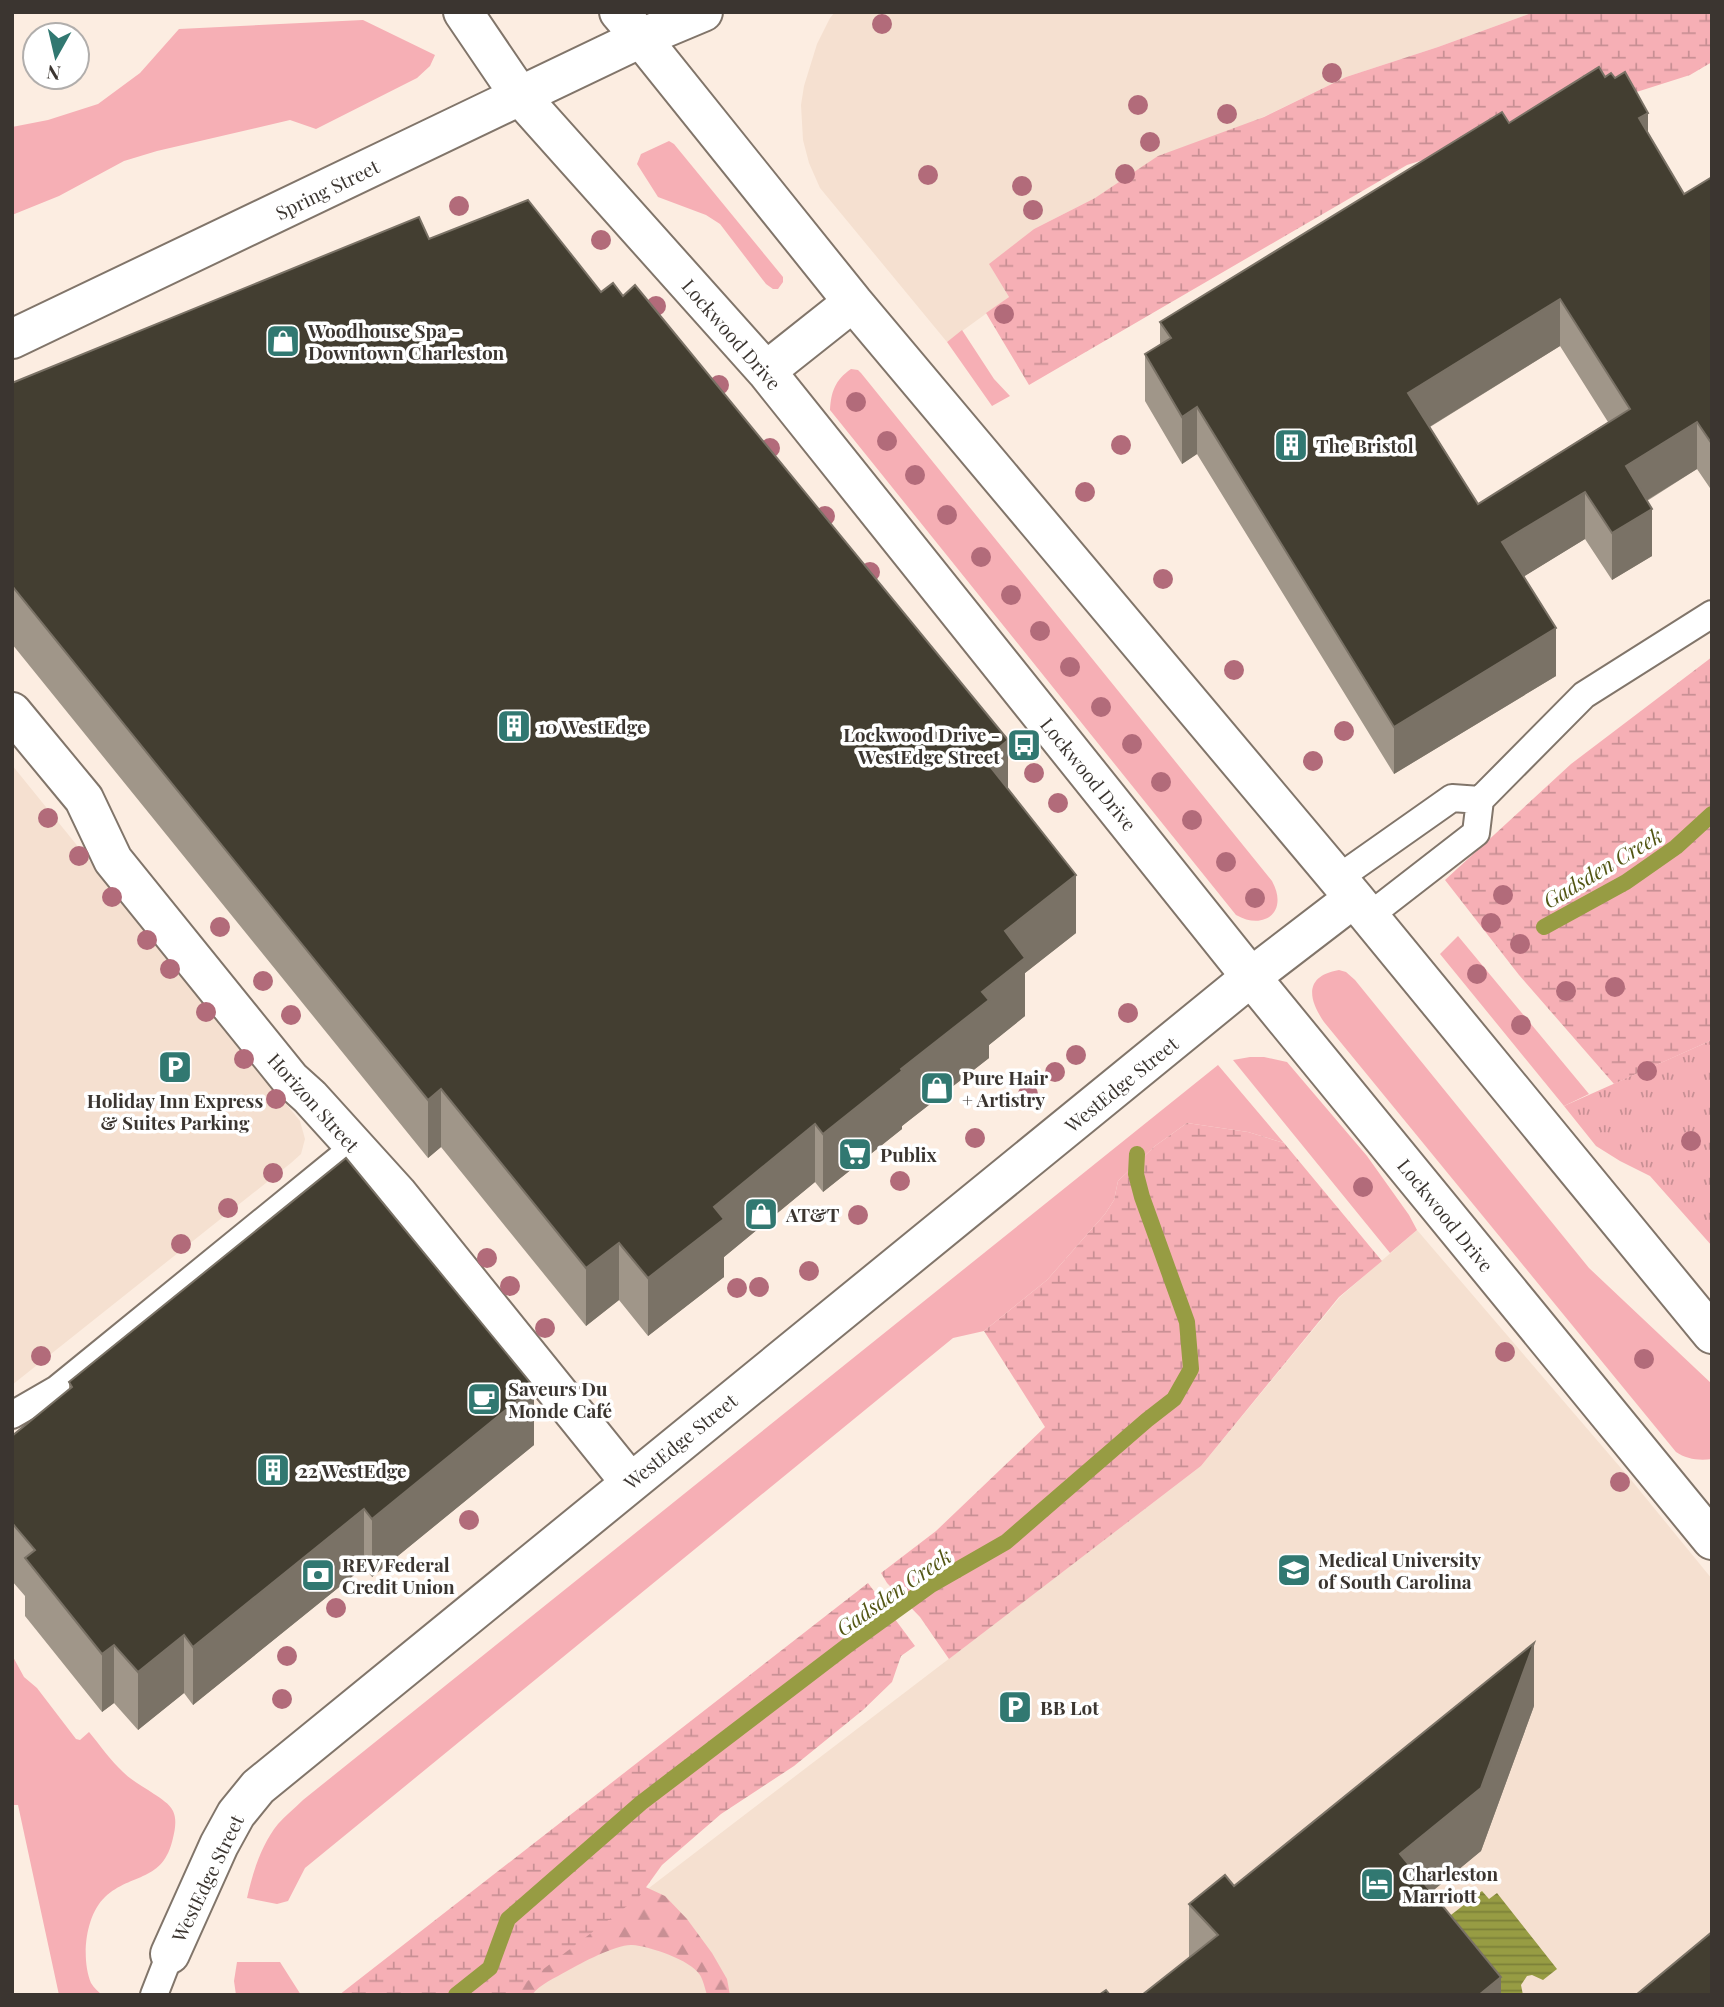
<svg xmlns="http://www.w3.org/2000/svg" width="1724" height="2007" font-family="'Playfair Display',serif">
  <style>
    .built { fill: #f5e0d0 }
    .grass { fill: #f6afb5 }
    .forest { fill: url(#forest-firs) }
    .wetland { fill: url(#wetland-marsh) }
    .park { fill: url(#park-tufts) }
    .water { fill: url(#water-rules) }
    .lines { fill: none; stroke-linecap: round; stroke-linejoin: round }
    .stream { stroke: #979c43; stroke-width: 16 }
    .service-casing { stroke: #81756a; stroke-width: 30 }
    .minor-casing { stroke: #81756a; stroke-width: 42 }
    .secondary-casing { stroke: #81756a; stroke-width: 42 }
    .primary-casing { stroke: #81756a; stroke-width: 42 }
    .trunk-casing { stroke: #81756a; stroke-width: 42 }
    .service { stroke: #fff; stroke-width: 26 }
    .minor { stroke: #fff; stroke-width: 38 }
    .secondary { stroke: #fff; stroke-width: 38 }
    .primary { stroke: #fff; stroke-width: 38 }
    .trunk { stroke: #fff; stroke-width: 38 }
    .tree { fill: #b26b7a }
    .wall { fill: #a09689; fill-rule: evenodd }
    .shaded-wall { fill: #7a7266 }
    .building { fill: #433e31; stroke: #7a7266; stroke-width: 2; fill-rule: evenodd }
    .labels { text-anchor: middle; dominant-baseline: central; stroke-width: 7; stroke-linejoin: round; paint-order: stroke }
    .street-label { font-size: 19px; fill: #3b3530; stroke: #fff }
    .poi-label { font-size: 19px; font-weight: bold; fill: #3b3530; stroke: #fff; text-anchor: start }
    .water-label { font-size: 21px; font-style: italic; fill: #525513; stroke: #fff }
  </style>
  <defs>
    <pattern id="forest-firs" width="22" height="20" patternUnits="userSpaceOnUse" patternTransform="scale(1.75)"><rect width="22" height="20" fill="#f6afb5"/><path d="M5 1l3.5 6h-7zM16 11l3.5 6h-7z" fill="#c88f94"/></pattern>
    <pattern id="wetland-marsh" width="20" height="14" patternUnits="userSpaceOnUse" patternTransform="scale(1.75)"><rect width="20" height="14" fill="#f6afb5"/><path d="M1 5h8M5 5V1M11 12h8M15 12V8" fill="none" stroke="#c88f94"/></pattern>
    <pattern id="park-tufts" width="24" height="20" patternUnits="userSpaceOnUse" patternTransform="scale(1.75)"><rect width="24" height="20" fill="#f6afb5"/><path d="M3 7l-1-3M5 7V3M7 7l1-3M15 17l-1-3M17 17v-4M19 17l1-3" fill="none" stroke="#c88f94"/></pattern>
    <pattern id="water-rules" width="6" height="5" patternUnits="userSpaceOnUse" patternTransform="scale(1.75)"><rect width="6" height="5" fill="#979c43"/><path d="M0 2.5h6" fill="none" stroke="#7c8038"/></pattern>
  </defs>
  <rect width="100%" height="100%" fill="#fcede1"/>
  <path class="built" d="M835,12h699l-96,35 -92,30 -251,121 -61,31 -44,36 19,32 -62,45 -127,-154 -11,-25 -6,-23 -2,-35 3,-19 13,-42 13,-26z
    M12,765l288,356 5,18 -4,15 -10,9 -279,222z
    M1417,1230l215,251 80,98v416h-1203l692,-529 139,-169z"/>
  <path class="grass" d="M363,20l72,35 -5,11 -13,12 -101,51 -26,-9 -133,31 -33,10 -65,35 -47,19v-88l36,-7 50,-16 42,-31 39,-44z
    M669,141l5,3 109,133v5l-5,7h-5l-7,-5 -46,-60 -14,-9 -48,-18 -21,-33 4,-10z
    M962,330l32,49 16,17 -18,10 -45,-64z
    M851,369l7,1 3,3 411,508c17,31 -8,50 -36,34l-406,-505c1,-18 5,-30 21,-41z
    M1458,936l131,158 -25,12 -124,-152z
    M1339,970l7,2 9,8 234,288 123,116v75c-13,2 -26,0 -36,-7l-352,-430c-16,-23 -20,-46 15,-52z
    M1250,1057h14l23,5 80,94 42,59 8,15 -27,23 -157,-193z
    M1218,1065l66,78 -36,-11 -61,-9 -32,23 -37,35 -4,19 -9,14 -58,66 -63,51 -31,7 -648,530 -17,33 -11,3 -30,-6c6,-26 14,-53 31,-74 7,-8 17,-16 25,-24z
    M12,1655l12,22 13,11 39,51 4,1 9,-8c11,13 21,28 34,40 9,9 21,15 31,22 6,4 16,10 19,17 4,8 2,19 0,27 -10,45 -41,34 -68,59 -20,19 -24,62 -14,86 3,5 7,8 11,12h-43l-41,-190h-6z
    M237,1962h43l21,33h-65l-2,-14z"/>
  <path class="forest" d="M624,1877l41,19 22,23 25,34 15,26 3,16h-23c-2,-7 -4,-15 -7,-20 -9,-15 -51,-29 -68,-30 -15,-1 -51,18 -65,26 -12,7 -27,13 -35,24h-53z"/>
  <path class="wetland" d="M1534,12h178v50l-22,13 -283,90 -378,220 -43,-72 23,-16 -20,-33 45,-35 61,-31 63,-42 106,-39 82,-40 92,-30z
    M1712,657v383l-98,44 -95,-109 -74,-95 126,-116z
    M1187,1123l61,9 36,11 98,118 -43,36 -138,169 -252,193 -29,-42 -33,-34 -6,-10 55,-42 109,-104 -61,-96 63,-51 58,-66 9,-14 4,-19 37,-35z
    M868,1583l47,63 -14,10 -9,26 -29,28 -69,56 -73,48 -59,51 -23,32 -130,98h-170z"/>
  <path class="park" d="M1712,1040v206l-62,-70 -30,-15 -24,-15 -32,-40z"/>
  <path class="water" d="M1482,1891l7,8 8,-6 60,76 -14,11 -11,-5 -5,1 -6,9 2,10h-24l-52,-77z"/>
  <g class="lines">
    <path class="stream" d="M1544,927l82,-45 50,-35 36,-33
      M456,1995l34,-27 18,-49 133,-116 211,-161 79,-57 75,-43 141,-122 27,-21 17,-30 -4,-47 -45,-125 -6,-23 1,-20"/>
    <g class="service-casing">
      <path id="service" d="M1480,800l104,-105 128,-81
        M1337,879l115,-81 28,2 -4,33 -107,83
        M12,1415l45,-26 297,-242
        M154,1995l16,-41"/>
    </g>
    <g class="minor-casing">
      <path id="minor" d="M12,712l72,87 29,61 177,219 20,18 87,96 233,289
        M170,1954l49,-109 17,-31 22,-27 993,-810"/>
    </g>
    <g class="secondary-casing">
      <path id="secondary" d="M641,38l212,264 501,596 358,436
        M520,96l246,275 485,606 461,563
        M766,371l87,-69
        M1251,977l103,-79"/>
    </g>
    <g class="primary-casing">
      <path id="primary" d="M463,12l57,84
        M12,339l629,-301 -22,-26"/>
    </g>
    <g class="trunk-casing">
      <path id="trunk" d="M641,38l62,-26"/>
    </g>
    <use href="#service" class="service"/>
    <use href="#minor" class="minor"/>
    <use href="#secondary" class="secondary"/>
    <use href="#primary" class="primary"/>
    <use href="#trunk" class="trunk"/>
  </g>
  <g class="tree">
    <circle cx="882" cy="24" r="10"/>
    <circle cx="1332" cy="73" r="10"/>
    <circle cx="1138" cy="105" r="10"/>
    <circle cx="1227" cy="114" r="10"/>
    <circle cx="1150" cy="142" r="10"/>
    <circle cx="1125" cy="174" r="10"/>
    <circle cx="928" cy="175" r="10"/>
    <circle cx="1022" cy="186" r="10"/>
    <circle cx="459" cy="206" r="10"/>
    <circle cx="1033" cy="210" r="10"/>
    <circle cx="601" cy="240" r="10"/>
    <circle cx="656" cy="306" r="10"/>
    <circle cx="1004" cy="314" r="10"/>
    <circle cx="719" cy="385" r="10"/>
    <circle cx="856" cy="402" r="10"/>
    <circle cx="887" cy="441" r="10"/>
    <circle cx="1121" cy="445" r="10"/>
    <circle cx="770" cy="448" r="10"/>
    <circle cx="915" cy="475" r="10"/>
    <circle cx="1085" cy="492" r="10"/>
    <circle cx="947" cy="515" r="10"/>
    <circle cx="825" cy="516" r="10"/>
    <circle cx="981" cy="557" r="10"/>
    <circle cx="870" cy="572" r="10"/>
    <circle cx="1163" cy="579" r="10"/>
    <circle cx="1011" cy="595" r="10"/>
    <circle cx="1040" cy="631" r="10"/>
    <circle cx="1070" cy="667" r="10"/>
    <circle cx="1234" cy="670" r="10"/>
    <circle cx="1101" cy="707" r="10"/>
    <circle cx="1344" cy="731" r="10"/>
    <circle cx="1132" cy="744" r="10"/>
    <circle cx="1313" cy="761" r="10"/>
    <circle cx="1034" cy="773" r="10"/>
    <circle cx="1161" cy="782" r="10"/>
    <circle cx="1058" cy="803" r="10"/>
    <circle cx="48" cy="818" r="10"/>
    <circle cx="1192" cy="820" r="10"/>
    <circle cx="79" cy="856" r="10"/>
    <circle cx="1226" cy="862" r="10"/>
    <circle cx="1503" cy="895" r="10"/>
    <circle cx="112" cy="897" r="10"/>
    <circle cx="1255" cy="898" r="10"/>
    <circle cx="1491" cy="923" r="10"/>
    <circle cx="220" cy="927" r="10"/>
    <circle cx="147" cy="940" r="10"/>
    <circle cx="1520" cy="944" r="10"/>
    <circle cx="170" cy="969" r="10"/>
    <circle cx="1477" cy="974" r="10"/>
    <circle cx="263" cy="981" r="10"/>
    <circle cx="1615" cy="987" r="10"/>
    <circle cx="1566" cy="991" r="10"/>
    <circle cx="206" cy="1012" r="10"/>
    <circle cx="1128" cy="1013" r="10"/>
    <circle cx="291" cy="1015" r="10"/>
    <circle cx="1521" cy="1025" r="10"/>
    <circle cx="1076" cy="1055" r="10"/>
    <circle cx="244" cy="1059" r="10"/>
    <circle cx="1647" cy="1071" r="10"/>
    <circle cx="1055" cy="1072" r="10"/>
    <circle cx="1028" cy="1094" r="10"/>
    <circle cx="276" cy="1099" r="10"/>
    <circle cx="975" cy="1138" r="10"/>
    <circle cx="1691" cy="1141" r="10"/>
    <circle cx="273" cy="1173" r="10"/>
    <circle cx="900" cy="1181" r="10"/>
    <circle cx="1363" cy="1187" r="10"/>
    <circle cx="228" cy="1208" r="10"/>
    <circle cx="858" cy="1215" r="10"/>
    <circle cx="181" cy="1244" r="10"/>
    <circle cx="487" cy="1258" r="10"/>
    <circle cx="809" cy="1271" r="10"/>
    <circle cx="510" cy="1286" r="10"/>
    <circle cx="759" cy="1287" r="10"/>
    <circle cx="737" cy="1288" r="10"/>
    <circle cx="545" cy="1328" r="10"/>
    <circle cx="1505" cy="1352" r="10"/>
    <circle cx="41" cy="1356" r="10"/>
    <circle cx="1644" cy="1359" r="10"/>
    <circle cx="1620" cy="1482" r="10"/>
    <circle cx="469" cy="1520" r="10"/>
    <circle cx="336" cy="1608" r="10"/>
    <circle cx="287" cy="1656" r="10"/>
    <circle cx="282" cy="1699" r="10"/>
  </g>
  <path class="wall" d="M1605,77l43,57 36,60 28,-17v314l-15,-22 -50,32 5,55 -40,24 -27,-41 -61,37 32,100 -162,98 -197,-320 -15,10 -37,-63v-47l15,-9v-23zM1560,346l48,76 -130,82 -48,-77z
    M429,239l172,53 407,496 68,145 -51,40v43l-36,29v13l-87,68v3l-79,63 -8,-10 -91,75v20l-76,59 -29,-36 -33,26 -145,-179 -13,11 -416,-514v-261z
    M69,1382l465,63 -162,132 -8,-10 -171,138 -9,-12 -46,37 -24,-27 -12,9 -77,-96v-20l-13,-15v-145l57,-46z
    M1534,1706l-53,145 -50,41 70,103 -312,-37v-54l45,-18z"/>
  <path class="shaded-wall" d="M1648,113v47l-9,-42z
    M1560,299v47l-152,94v-47z
    M1197,407v47l-15,10v-47z
    M1697,422v47l-71,44v-47z
    M1585,492v47l-83,51v-48z
    M1652,509v47l-40,24v-47z
    M1556,628v48l-162,98v-47z
    M1008,740v58l-23,-38z
    M1076,875v58l-51,40v43l-36,29v13l-87,68v3l-79,63v-58l78,-65 81,-77 23,-61z
    M441,1089v58l-13,11v-58z
    M815,1124v58l-91,75v20l-76,59v-58l66,-71z
    M619,1243v57l-33,26v-58z
    M534,1387v58l-162,132v-58z
    M364,1509v58l-171,138v-58z
    M184,1635v58l-46,37v-58z
    M1534,1643v63l-53,145 -81,67v-64z
    M114,1645v58l-12,9v-58z
    M1501,1977v18h-22z"/>
  <path class="building" d="M1599,67l6,10 6,-4 4,5 10,-6 23,41 -9,5 45,76 28,-17v267l-15,-22 -71,44 26,43 -40,24 -27,-41 -83,50 54,86 -162,99 -197,-320 -15,10 -37,-63 26,-16 -11,-16 342,-210 7,11zM1560,299l70,110 -152,95 -70,-111z
    M528,200l73,92 12,-9 10,13 12,-11 373,455 -23,20 91,115 -71,56 20,27 -43,34 7,8 -88,69 1,2 -79,63 -8,-10 -101,83 10,12 -76,59 -29,-35 -33,25 -145,-179 -13,11 -416,-514v-203l407,-166 10,22z
    M346,1158l188,229 -162,132 -8,-10 -171,138 -9,-12 -46,37 -24,-27 -12,9 -77,-96 10,-8 -23,-27v-87l60,-49 -3,-5z
    M1534,1643l-53,145 -81,66 101,123 -22,18h-337l76,-60 -29,-31 36,-29 9,11z
    M1712,1932v63h-76z
    M1106,1990l4,5h-11z"/>
  <defs>
    <g id="shop-square" transform="scale(1.75)"><rect x="-9" y="-9" width="18" height="18" rx="4" fill="#317871" stroke="#fff"/><path d="M-5-2.5h2.3a2.7 3.5 0 0 1 5.4 0H5L5.5 6h-11ZM-1.5-2.5h3a1.5 2.3 0 0 0-3 0Z" fill="#fff"/></g>
    <g id="building-square" transform="scale(1.75)"><rect x="-9" y="-9" width="18" height="18" rx="4" fill="#317871" stroke="#fff"/><path d="M-4-6H4V6H1V3H-1V6H-4ZM-2.5-4.3h1.7v1.8h-1.7ZM.8-4.3h1.7v1.8H.8ZM-2.5-1h1.7V.8h-1.7ZM.8-1h1.7V.8H.8Z" fill="#fff"/></g>
    <g id="bus-square" transform="scale(1.75)"><rect x="-9" y="-9" width="18" height="18" rx="4" fill="#317871" stroke="#fff"/><path d="M-5-6H5V4H4V6H2V4H-2V6H-4V4H-5ZM-3.5-4V0h7V-4ZM-3.5 1.2v1.5H-2V1.2ZM2 1.2v1.5H3.5V1.2Z" fill="#fff"/></g>
    <g id="parking-square" transform="scale(1.75)"><rect x="-9" y="-9" width="18" height="18" rx="4" fill="#317871" stroke="#fff"/><path d="M-3.5-5.5H1a3.5 3.5 0 0 1 0 7H-1V5.5H-3.5ZM-1-3.4V-.6H.8a1.4 1.4 0 0 0 0-2.8Z" fill="#fff"/></g>
    <g id="supermarket-square" transform="scale(1.75)"><rect x="-9" y="-9" width="18" height="18" rx="4" fill="#317871" stroke="#fff"/><path d="M-6-5.5h2.5l.6 2H6L4.5 2H-2.5L-4.4-4H-6ZM-1.5 3.2a1.3 1.3 0 1 0 .1 0ZM3 3.2a1.3 1.3 0 1 0 .1 0Z" fill="#fff"/></g>
    <g id="cafe-square" transform="scale(1.75)"><rect x="-9" y="-9" width="18" height="18" rx="4" fill="#317871" stroke="#fff"/><path d="M-5.5-4.5H6V0H3Q3 3.5 0 3.5H-2.5Q-5.5 3.5-5.5 0ZM3-3.2v2h1.7v-2ZM-6 4.5H4V6H-6Z" fill="#fff"/></g>
    <g id="university-square" transform="scale(1.75)"><rect x="-9" y="-9" width="18" height="18" rx="4" fill="#317871" stroke="#fff"/><path d="M0-5L7-2L0 1L-7-2ZM-4 1L0 2.5L4 1V4Q0 6-4 4Z" fill="#fff"/></g>
    <g id="bank-square" transform="scale(1.75)"><rect x="-9" y="-9" width="18" height="18" rx="4" fill="#317871" stroke="#fff"/><path d="M-6-4H6V4H-6ZM0-2.3a2.3 2.3 0 1 0 0 4.6a2.3 2.3 0 1 0 0-4.6Z" fill="#fff"/></g>
    <g id="hotel-square" transform="scale(1.75)"><rect x="-9" y="-9" width="18" height="18" rx="4" fill="#317871" stroke="#fff"/><path d="M-6-4.5h1.5V1H6V5H4.5V3h-9V5H-6ZM-4 0a1.8 1.8 0 1 1 3.6 0ZM.5 0V-2.5h3Q6-2.5 6 0Z" fill="#fff"/></g>
  </defs>
  <g fill-rule="evenodd">
    <use href="#shop-square" x="283" y="341"/>
    <use href="#building-square" x="1291" y="445"/>
    <use href="#building-square" x="514" y="726"/>
    <use href="#bus-square" x="1024" y="745"/>
    <use href="#parking-square" x="175" y="1067"/>
    <use href="#shop-square" x="937" y="1088"/>
    <use href="#supermarket-square" x="855" y="1154"/>
    <use href="#shop-square" x="761" y="1214"/>
    <use href="#cafe-square" x="484" y="1399"/>
    <use href="#building-square" x="273" y="1470"/>
    <use href="#university-square" x="1294" y="1570"/>
    <use href="#bank-square" x="318" y="1575"/>
    <use href="#parking-square" x="1015" y="1707"/>
    <use href="#hotel-square" x="1377" y="1884"/>
  </g>
  <g class="labels">
    <g class="street-label">
      <text transform="translate(327 189) rotate(-26)">Spring Street</text>
      <text transform="translate(732 334) rotate(49)">Lockwood Drive</text>
      <text transform="translate(1089 774) rotate(51)">Lockwood Drive</text>
      <text transform="translate(1121 1084) rotate(-39)">WestEdge Street</text>
      <text transform="translate(314 1102) rotate(48)">Horizon Street</text>
      <text transform="translate(1446 1215) rotate(51)">Lockwood Drive</text>
      <text transform="translate(680 1441) rotate(-39)">WestEdge Street</text>
      <text transform="translate(207 1878) rotate(-64)">WestEdge Street</text>
    </g>
    <g class="poi-label">
      <text x="308" y="330">Woodhouse Spa -<tspan x="308" dy="22">Downtown Charleston</tspan></text>
      <text x="1316" y="445">The Bristol</text>
      <text x="538" y="726">10 WestEdge</text>
      <text x="1000" y="734" text-anchor="end">Lockwood Drive -<tspan x="1000" dy="22">WestEdge Street</tspan></text>
      <text x="962" y="1077">Pure Hair<tspan x="962" dy="22">+ Artistry</tspan></text>
      <text x="175" y="1100" text-anchor="middle">Holiday Inn Express<tspan x="175" dy="22">&amp; Suites Parking</tspan></text>
      <text x="880" y="1154">Publix</text>
      <text x="786" y="1214">AT&amp;T</text>
      <text x="508" y="1388">Saveurs Du<tspan x="508" dy="22">Monde Café</tspan></text>
      <text x="298" y="1470">22 WestEdge</text>
      <text x="1318" y="1559">Medical University<tspan x="1318" dy="22">of South Carolina</tspan></text>
      <text x="342" y="1564">REV Federal<tspan x="342" dy="22">Credit Union</tspan></text>
      <text x="1040" y="1707">BB Lot</text>
      <text x="1402" y="1873">Charleston<tspan x="1402" dy="22">Marriott</tspan></text>
    </g>
    <g class="water-label">
      <text transform="translate(1602 867) rotate(-31)">Gadsden Creek</text>
      <text transform="translate(893 1591) rotate(-35)">Gadsden Creek</text>
    </g>
  </g>
  <rect width="1724" height="2007" fill="none" stroke="#3b3530" stroke-width="28"/>
  <g transform="translate(56 56) rotate(188)"><circle r="33" fill="#ffffff" stroke="#b1aeac" stroke-width="2"/>
  <path d="M0-5L12 26L0 18L-12 26Z" fill="#317871"/>
  <text y="-10" font-size="19" font-weight="bold" text-anchor="middle" fill="#3b3530">N</text>
  </g>
</svg>
